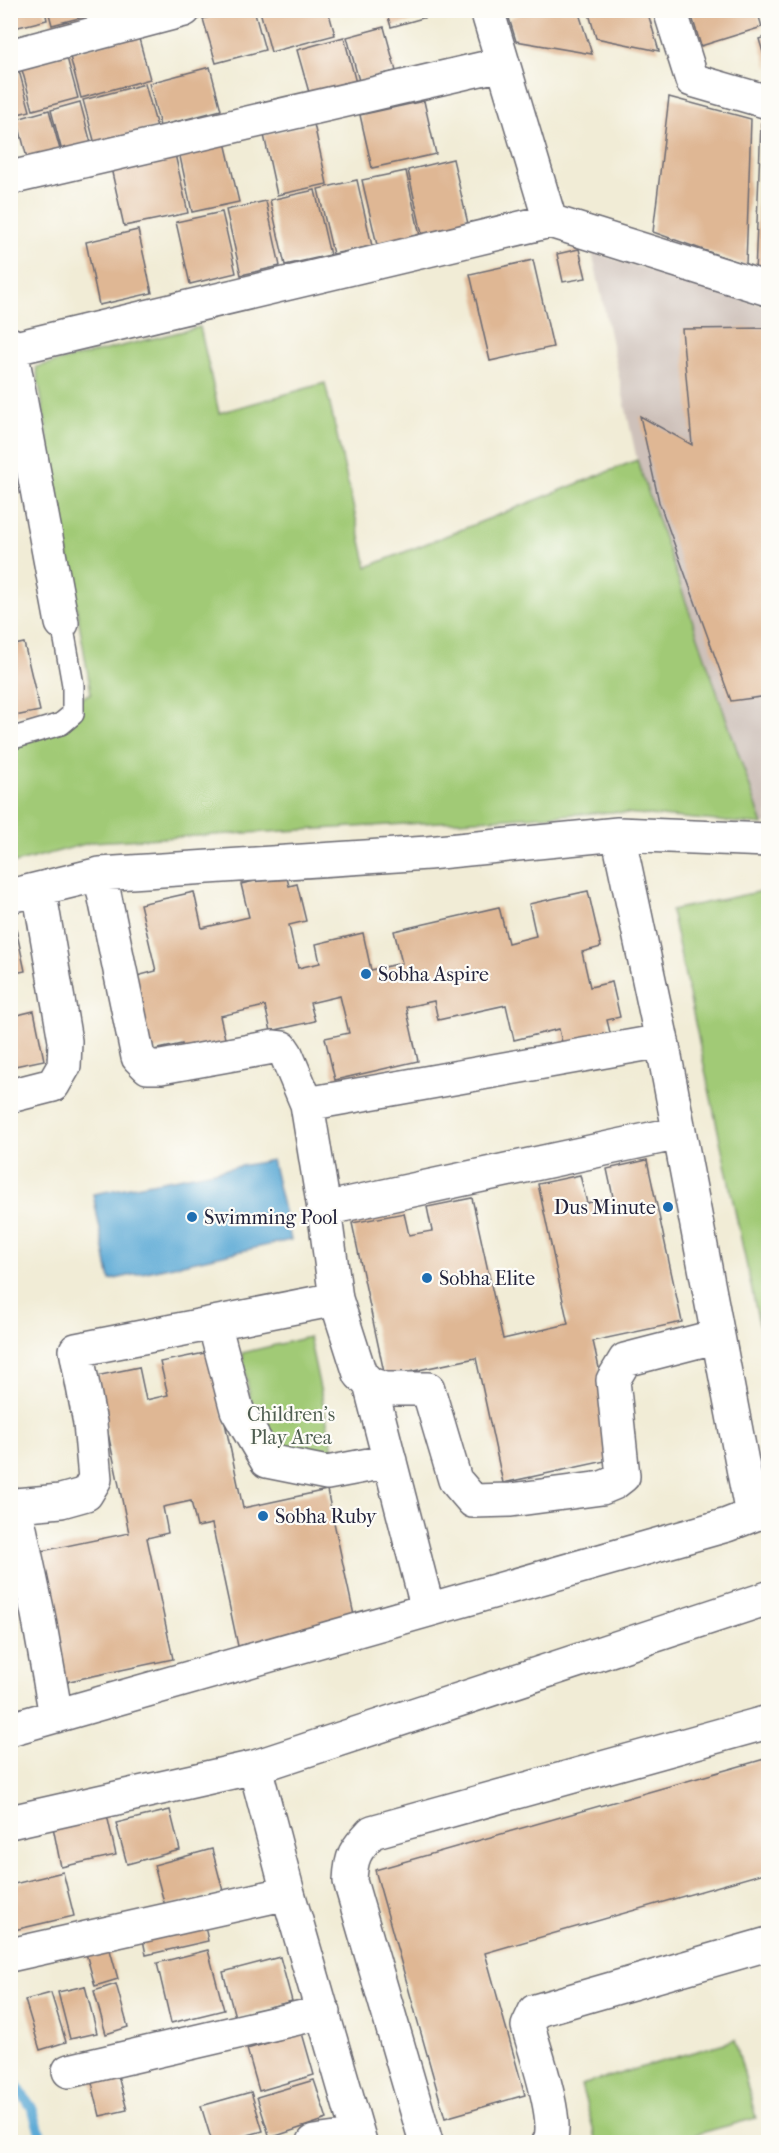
<svg xmlns="http://www.w3.org/2000/svg" width="779" height="2153" font-family="'IM FELL French Canon',serif">
  <style>
    .industrial { fill: #cec1ba }
    .green { fill: #a1ca76; stroke: #627658; stroke-width: 1.5 }
    .water { fill: #5daad6; stroke: #406688; stroke-width: 1.5 }
    .lines { fill: none; stroke-linecap: round; stroke-linejoin: round }
    .stream { stroke: #5daad6; stroke-width: 10 }
    .building { fill: #dfb794 }
    .service-casing { stroke: #6a6971; stroke-width: 24 }
    .minor-casing { stroke: #6a6971; stroke-width: 36 }
    .service { stroke: #fff; stroke-width: 21 }
    .minor { stroke: #fff; stroke-width: 33 }
    .poi-dot { fill: #1f6fb2; stroke: #fdfcf7; stroke-width: 2 }
    .labels { text-anchor: middle; dominant-baseline: central; stroke-width: 4.5; stroke-linejoin: round; paint-order: stroke }
    .poi-label { font-size: 20px; fill: #22223b; stroke: #fdfcf7; text-anchor: start }
    .park-label { font-size: 20px; fill: #4e5d50; stroke: #fdfcf7 }
  </style>
  <rect width="100%" height="100%" fill="#fdfcf7"/>
  <filter id="ink" filterUnits="userSpaceOnUse"><feTurbulence type="fractalNoise" baseFrequency=".0167" numOctaves="2"/><feDisplacementMap in="SourceGraphic" scale="12" xChannelSelector="R" yChannelSelector="G"/><feConvolveMatrix kernelMatrix="1 2 1 2 8 2 1 2 1" color-interpolation-filters="sRGB"/></filter>
  <filter id="wash" filterUnits="userSpaceOnUse"><feTurbulence type="fractalNoise" baseFrequency=".008" numOctaves="4" result="noise"/><feDisplacementMap in="SourceGraphic" scale="24" xChannelSelector="R" yChannelSelector="G"/><feGaussianBlur stdDeviation="1.35" result="paint"/><feColorMatrix in="noise" values="0 0 0 0 0 0 0 0 0 0 0 0 0 0 0 0 0 1.4 0 .05"/><feComposite in="paint" operator="in"/></filter>
  <g filter="url(#wash)">
    <rect width="100%" height="100%" fill="#f1ecd6"/>
    <path class="industrial" d="M592,252l176,55v516l-5,2 -126,-365z"/>
    <path class="green" d="M200,327l19,86 106,-30 42,184 270,-107 126,365 -150,-13 -520,30 -82,22v-129l80,-42 -55,-326z
      M768,890v476l-97,-456z
      M309,1337l25,117 -71,17 -21,-118z
      M735,2040l21,78 -88,24h-71l-16,-57z"/>
    <path class="water" d="M272,1160l19,80 -181,40 -17,-86z"/>
    <g class="lines">
      <path class="stream" d="M10,2076l22,32 11,34"/>
    </g>
    <g id="blocks">
      <path class="building" d="M10,10h35l2,10 -37,9z
        M48,10h54v2l-50,13z
        M233,10h21l11,40 -49,13 -13,-44z
        M328,10l7,25 -64,17 -11,-41z
        M386,10h62v1l-57,16z
        M532,10h46l14,44 -76,-13 -7,-23z
        M588,10h59l12,41 -63,-13z
        M690,10h67l5,17 -61,19z
        M384,27l12,44 -37,10 -12,-44z
        M138,35l12,44 -69,19 -12,-45z
        M768,36v33l-9,-30z
        M344,37l12,46 -46,13 -13,-46z
        M66,54l12,44 -45,12 -12,-44z
        M18,67l12,44 -20,5v-47z
        M210,67l11,43 -61,16 -11,-43z
        M145,84l12,43 -62,17 -12,-44z
        M669,97l82,22 -5,146 -93,-33z
        M424,101l12,53 -64,14 -12,-53z
        M80,102l12,45 -29,8 -12,-45z
        M49,110l13,47 -33,9 -12,-47z
        M761,123l7,2v152l-13,-4z
        M314,124l13,60 -50,11 -13,-60z
        M225,142l14,60 -47,10 -13,-60z
        M175,154l13,59 -64,13 -13,-58z
        M453,159l15,65 -46,10 -14,-64z
        M406,171l14,65 -43,9 -15,-65z
        M357,180l15,66 -39,8 -15,-65z
        M315,190l15,65 -45,10 -15,-65z
        M266,201l14,65 -39,9 -15,-65z
        M222,212l14,61 -46,11 -14,-62z
        M138,230l14,63 -53,12 -13,-63z
        M579,249l7,29 -23,4 -6,-28z
        M533,260l20,87 -63,14 -20,-87z
        M768,328v368l-37,5 -72,-199 -19,-86 52,29 -10,-116z
        M24,643l16,68 -30,6v-71z
        M286,874l3,12 8,-2 9,37 -17,4 9,43 22,-5 -4,-19 47,-11 8,37 31,-7 -8,-32 105,-24 9,36 28,-7 -7,-32 59,-13 13,56 -19,5 8,35 22,-5 8,35 -13,3 5,21 -48,11 -5,-23 -45,11 -8,-35 -68,15 -4,-19 -28,6 12,54 -83,19 -10,-42 24,-5 -9,-37 -30,7 5,18 -44,10 -6,-25 -45,10 6,27 -42,9 -2,-8 -33,7 -16,-74 23,-6 -16,-67 54,-12 8,36 47,-11 -8,-33z
        M13,915l12,56 -15,3v-58z
        M10,1009l3,7 21,-5 10,49 -34,7z
        M647,1160l35,162 -89,19 26,117 -116,25 -27,-125 -91,19 -33,-154 52,-10 5,22 23,-4 -5,-24 45,-9 31,141 65,-15 -30,-140 42,-9 7,28 26,-6 -6,-28z
        M210,1352l33,156 84,-18 28,130 -117,26 -26,-122 -15,3 -6,-26 -28,6 5,26 -21,5 26,121 -113,24 -28,-130 97,-20 -33,-157 43,-9 7,33 22,-5 -8,-33z
        M768,1758v114l-283,81 40,142 -80,23 -70,-248z
        M170,1810l10,40 -53,14 -11,-41z
        M107,1815l9,40 -55,12 -8,-40z
        M212,1849l11,42 -58,15 -11,-41z
        M63,1872l11,44 -60,14 -4,-16v-29z
        M203,1916l5,25 -62,14 -5,-26z
        M107,1939l11,40 -23,7 -11,-40z
        M208,1950l16,60 -53,13 -14,-60z
        M280,1957l12,44 -57,16 -12,-45z
        M116,1984l12,43 -22,7 -12,-43z
        M85,1986l12,47 -27,6 -12,-47z
        M51,1993l15,49 -26,8 -15,-50z
        M302,2033l12,42 -55,16 -12,-42z
        M116,2068l11,42 -27,6 -10,-41z
        M314,2080l13,39 -57,19 -13,-41z
        M251,2092l12,39 -41,11h-10l-11,-36z"/>
    </g>
  </g>
  <g filter="url(#ink)">
    <use href="#blocks" fill-opacity="0" stroke="#6a6971" stroke-width="1.5"/>
    <g class="lines">
      <g class="service-casing">
        <path id="service" d="M10,739l51,-15 12,-10v-29l-11,-62"/>
      </g>
      <g class="minor-casing">
        <path id="minor" d="M670,10l22,70 76,22
          M10,56l174,-46
          M10,178l492,-114
          M550,221l218,68
          M10,344l52,279
          M11,349l539,-128 -63,-211
          M618,834l44,207 90,474
          M100,874l38,183 10,10h13l112,-20 9,1 4,6 21,50
          M10,896l90,-22 328,-21 190,-19 150,6
          M662,1041l-355,63 17,105 355,-76
          M10,1096l43,-11 11,-19 1,-25 -26,-152
          M324,1209l12,90 24,75 10,10 15,5h43l27,91 18,21 38,-1 91,-12 12,-5 9,-7 -10,-96 12,-20 93,-24
          M214,1323l23,87 30,51 60,12 63,-12
          M370,1384l58,226
          M56,1716l-18,-102 -23,-109 46,-4 25,-7 9,-15 -5,-56 -14,-73 260,-51
          M10,1729l717,-204 41,-16
          M10,1822l245,-55
          M10,1955l278,-62
          M69,2071l255,-59
          M314,2142l44,-6
          M360,2142l-72,-249 -33,-126 513,-169
          M426,2142l-76,-261c1,-25 5,-31 22,-49l396,-110
          M549,2142c12,-17 -15,-94 -21,-116l7,-15 233,-67"/>
      </g>
      <use href="#service" class="service"/>
      <use href="#minor" class="minor"/>
    </g>
  </g>
  <g class="poi-dot">
    <circle cx="366" cy="974" r="6"/>
    <circle cx="668" cy="1207" r="6"/>
    <circle cx="192" cy="1217" r="6"/>
    <circle cx="427" cy="1278" r="6"/>
    <circle cx="263" cy="1516" r="6"/>
  </g>
  <g class="labels">
    <g class="poi-label">
      <text x="378" y="974">Sobha Aspire</text>
      <text x="656" y="1207" text-anchor="end">Dus Minute</text>
      <text x="204" y="1217">Swimming Pool</text>
      <text x="439" y="1278">Sobha Elite</text>
      <text x="275" y="1516">Sobha Ruby</text>
    </g>
    <g class="park-label">
      <text x="291" y="1414">Children's<tspan x="291" dy="23">Play Area</tspan></text>
    </g>
  </g>
  <rect width="779" height="2153" fill="none" stroke="#fdfcf7" stroke-width="36"/>
</svg>
